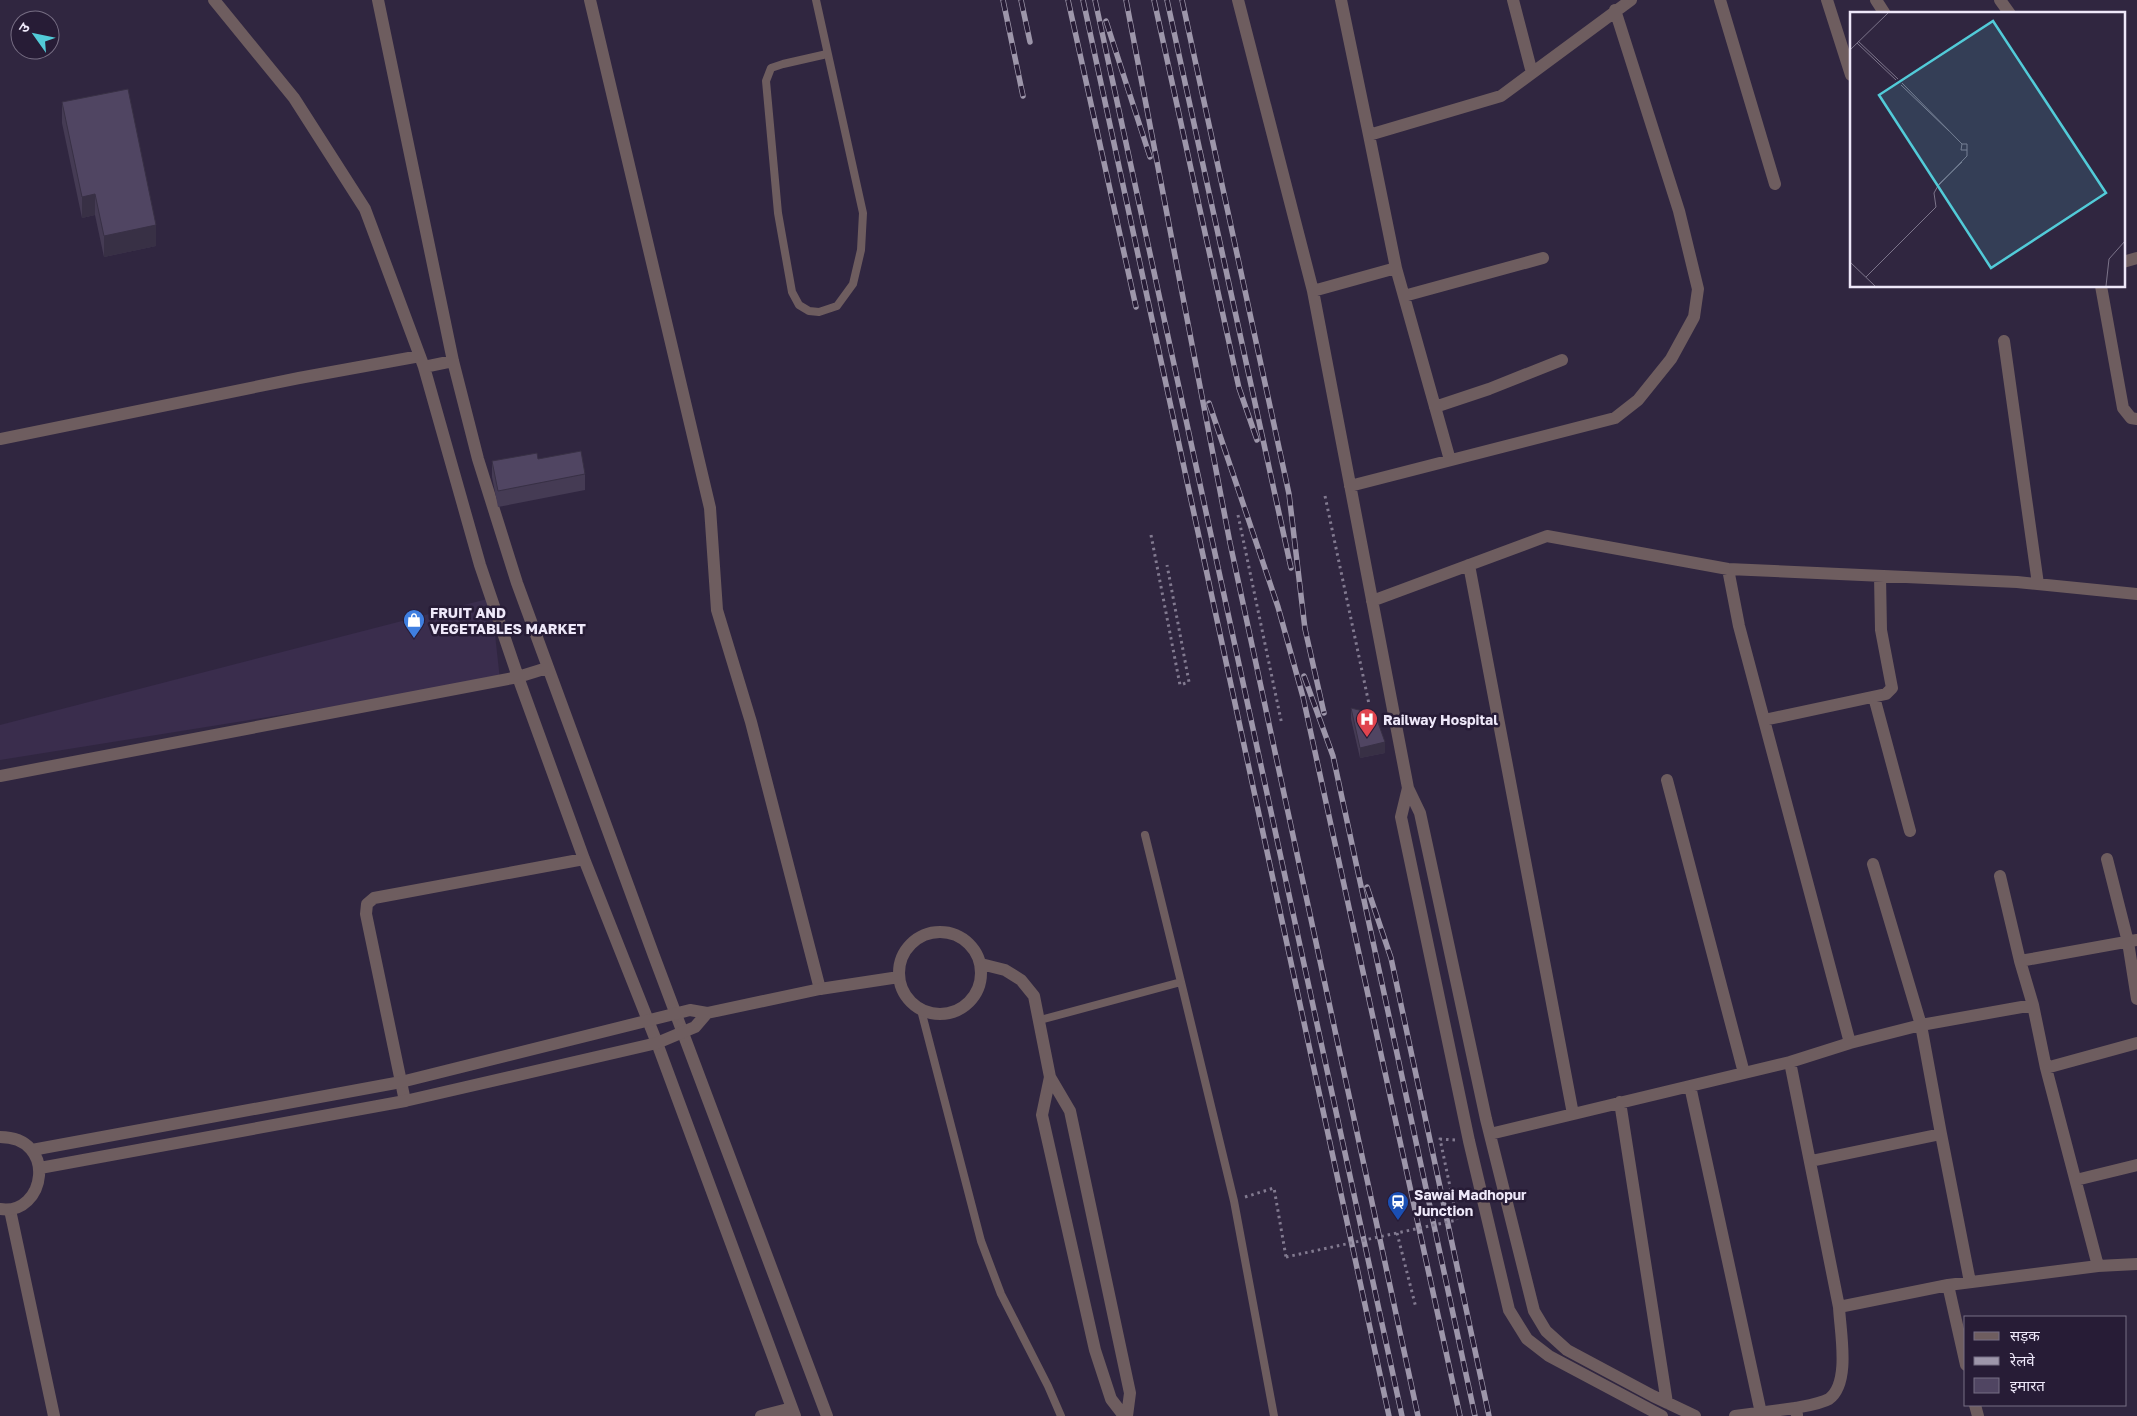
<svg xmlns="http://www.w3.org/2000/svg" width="2137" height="1416" font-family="'Golos Text','Noto Sans Devanagari',sans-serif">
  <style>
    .built { fill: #3a2d4d }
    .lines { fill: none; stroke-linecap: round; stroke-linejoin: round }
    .path { stroke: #827a90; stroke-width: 3; stroke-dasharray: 2.5 4; stroke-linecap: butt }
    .service { stroke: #6e5d5f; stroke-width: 8 }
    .minor { stroke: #6e5d5f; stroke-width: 12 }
    .tertiary { stroke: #6e5d5f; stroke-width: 12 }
    .rail-casing { stroke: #9d96aa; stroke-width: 5.5 }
    .rail { stroke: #271c36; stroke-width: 4; stroke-dasharray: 11; stroke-linecap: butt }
    .path-bridge { stroke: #827a90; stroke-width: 3; stroke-dasharray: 2.5 4; stroke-linecap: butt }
    .wall { fill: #453b54 }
    .shaded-wall { fill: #383045 }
    .building { fill: #504562; stroke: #383045 }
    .labels { text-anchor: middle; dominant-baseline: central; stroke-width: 5; stroke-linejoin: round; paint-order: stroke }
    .poi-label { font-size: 14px; font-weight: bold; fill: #eee8f9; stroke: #271c36; text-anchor: start }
    .inset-road { fill: none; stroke: #7c748a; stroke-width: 1 }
    .view { fill: #52cbd8; fill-opacity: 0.15; stroke: #52cbd8; stroke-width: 2.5 }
    .inset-edge { fill: none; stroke: #eee8f9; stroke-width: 2.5 }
  </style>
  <rect width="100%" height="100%" fill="#302640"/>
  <path class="built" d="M491,598l9,82 -500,80v-35z"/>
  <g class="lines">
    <path class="path" d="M1325,496l44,208
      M1238,515l44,210
      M1151,535l29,150 9,-3 -22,-117
      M1455,1140l-15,-1 17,81
      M1245,1197l29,-9 12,69
      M1397,1233l19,75"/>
    <path class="service" d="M816,0l47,213 -2,37 -8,34 -16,22 -18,6 -10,-1 -10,-6 -7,-13 -14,-79 -12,-132 5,-13 12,-4 44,-10
      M1145,835l36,147
      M921,1010l60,231 20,53 47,92 13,30
      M1040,1020l141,-38 53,219 40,215"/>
    <path class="minor" d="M214,0l80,98 71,111 59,158 56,198 38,112 66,182 73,184 138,373
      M378,0l75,361 25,98 39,124 137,373 173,460
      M590,0l120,508 7,102 34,112 69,267
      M1238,0l75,291 95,497 12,25 66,306 48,192 12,20 21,19 86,46 42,20
      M1341,0l28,135
      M1513,0l19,73
      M1720,0l55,184
      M1827,0l24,75
      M1876,0l9,14
      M2000,0l10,14
      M2123,262l14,-4
      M1396,268l54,192
      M2101,286l22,122 8,10 6,1
      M1313,291l83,-23 -27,-133 132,-39 130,-96
      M1404,296l139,-38
      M2004,341l34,243
      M424,367l29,-6
      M1435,407l54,-18 73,-29
      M0,439l299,-61 121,-22
      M1350,486l265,-68 23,-18 33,-41 23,-42 4,-28 -19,-78 -64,-201
      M1469,565l104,549
      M1728,569l11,57 111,417
      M1372,601l175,-65 181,33 289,13 120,12
      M1874,697l36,134
      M1764,720l122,-26 6,-6 -11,-58 -1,-54
      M0,776l518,-99 29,-9
      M1667,780l77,293
      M1408,788l-7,29 68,324 40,169 18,29 22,17 113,60
      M2107,859l21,83 9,57
      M2000,876l20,85
      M2137,940l-117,21 13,44 13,63 91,-25
      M1790,1062l49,245
      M2046,1068l52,198
      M1690,1086l71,327
      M405,1101l-39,-187 1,-10 7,-6 210,-39
      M1620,1102l47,301
      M1490,1134l300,-72 60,-19 71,-18 112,-20
      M1941,1134l29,148
      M1811,1161l130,-27 -20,-109 -48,-161
      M2076,1180l61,-15
      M10,1210l44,206
      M1948,1285l150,-19 39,-2
      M1975,1405l3,11
      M1795,1408c10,-2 25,-4 34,-9 22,-16 11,-68 10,-92l109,-22 18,80
      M761,1416l31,-8
      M1735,1416l60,-8 2,7"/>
    <path class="tertiary" d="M899 973a41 41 0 1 1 82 0a41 41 0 1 1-82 0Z
      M981,964l24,6 16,10 13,16 16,81 20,34 60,282 -3,23
      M1050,1077l-8,38 53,235 16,49 13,17
      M0,1137c58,0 46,79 0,72
      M32,1150l369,-68 289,-72 17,3 113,-24 79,-12
      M40,1168l365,-67 252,-58 38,-16 12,-14"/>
    <g class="rail-casing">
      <path id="rail" d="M1003,0l20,96
        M1021,0l9,42
        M1068,0l68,307
        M1083,0l306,1416
        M1095,0l307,1416
        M1126,0l104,543 188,873
        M1154,0l85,388 18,52
        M1167,0l124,568
        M1182,0l107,494 16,135 19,84
        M1106,21l44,136
        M1209,403l69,204 25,90 157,719
        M1304,676l29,80 142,660
        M1367,887l24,71 98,458"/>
    </g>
    <use href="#rail" class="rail"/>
    <path class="path-bridge" d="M1286,1257l171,-37"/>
  </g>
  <path class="wall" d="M62,102l94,144 -52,11 -9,-42 -13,3 -20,-95z
    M538,459l47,15v16l-87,17 -6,-30v-16z
    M1351,708l34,45 -25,5 -9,-39z"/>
  <path class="shaded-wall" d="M95,194v21l-13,3v-21z
    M156,225v21l-52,11v-21z
    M1385,742v11l-25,5v-10z"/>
  <path class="building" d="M128,89l28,136 -52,11 -9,-42 -13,3 -20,-95z
    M581,451l4,23 -87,17 -6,-30 45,-8 1,6z
    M1351,708l24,6 10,28 -25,6z"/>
  <defs>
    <g id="shop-pin" transform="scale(1.125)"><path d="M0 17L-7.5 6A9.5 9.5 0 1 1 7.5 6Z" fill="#3f7fe0" stroke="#271c36"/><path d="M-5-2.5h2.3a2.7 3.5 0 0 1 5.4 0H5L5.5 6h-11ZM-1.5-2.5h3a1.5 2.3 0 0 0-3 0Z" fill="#fff"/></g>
    <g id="hospital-pin" transform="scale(1.125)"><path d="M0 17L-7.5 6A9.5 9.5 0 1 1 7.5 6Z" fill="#e0444e" stroke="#271c36"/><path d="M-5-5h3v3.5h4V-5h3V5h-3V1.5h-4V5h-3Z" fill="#fff"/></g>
    <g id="station-pin" transform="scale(1.125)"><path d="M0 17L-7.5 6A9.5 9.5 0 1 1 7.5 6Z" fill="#1a4fb4" stroke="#271c36"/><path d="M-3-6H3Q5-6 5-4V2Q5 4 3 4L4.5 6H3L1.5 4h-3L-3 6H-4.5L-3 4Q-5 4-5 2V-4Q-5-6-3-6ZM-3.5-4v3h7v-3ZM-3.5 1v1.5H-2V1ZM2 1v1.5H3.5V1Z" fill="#fff"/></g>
  </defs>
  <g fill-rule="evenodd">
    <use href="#shop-pin" x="414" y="620"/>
    <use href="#hospital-pin" x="1367" y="719"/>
    <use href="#station-pin" x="1398" y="1202"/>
  </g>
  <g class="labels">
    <g class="poi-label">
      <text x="430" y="612">FRUIT AND<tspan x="430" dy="16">VEGETABLES MARKET</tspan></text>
      <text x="1383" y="719">Railway Hospital</text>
      <text x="1414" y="1194">Sawai Madhopur<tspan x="1414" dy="16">Junction</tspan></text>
    </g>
  </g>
  <g transform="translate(1850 12)">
    <rect width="275" height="275" fill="#302640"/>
    <path class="inset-road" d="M8,29l40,38M7,31l39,37M0,38l38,-37M52,71l60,61h5v6h-6l1,-6M51,73l48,46M88,174l29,-30v-6M0,250l25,24M16,265l70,-70 -2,-14 5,-9 23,-22M256,274l3,-27 16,-18"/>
    <path class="view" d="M143,9l113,172 -115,75 -112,-173z"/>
    <rect width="275" height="275" class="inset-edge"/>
  </g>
  <rect x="1964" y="1316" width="162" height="90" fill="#271c36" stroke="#776e84"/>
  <rect x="1974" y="1332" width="25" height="8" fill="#6e5d5f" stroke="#776e84"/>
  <text x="2010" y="1341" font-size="15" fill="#eee8f9">सड़क</text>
  <rect x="1974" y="1357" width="25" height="8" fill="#9d96aa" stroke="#776e84"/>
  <text x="2010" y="1366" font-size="15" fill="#eee8f9">रेलवे</text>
  <rect x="1974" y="1378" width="25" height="15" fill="#504562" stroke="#776e84"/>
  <text x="2010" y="1391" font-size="15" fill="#eee8f9">इमारत</text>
  <g transform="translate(35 35) rotate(303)"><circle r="24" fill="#271c36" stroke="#776e84"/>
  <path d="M0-4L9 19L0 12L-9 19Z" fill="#52cbd8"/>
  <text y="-8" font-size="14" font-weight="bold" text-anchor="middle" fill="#eee8f9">उ</text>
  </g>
</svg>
